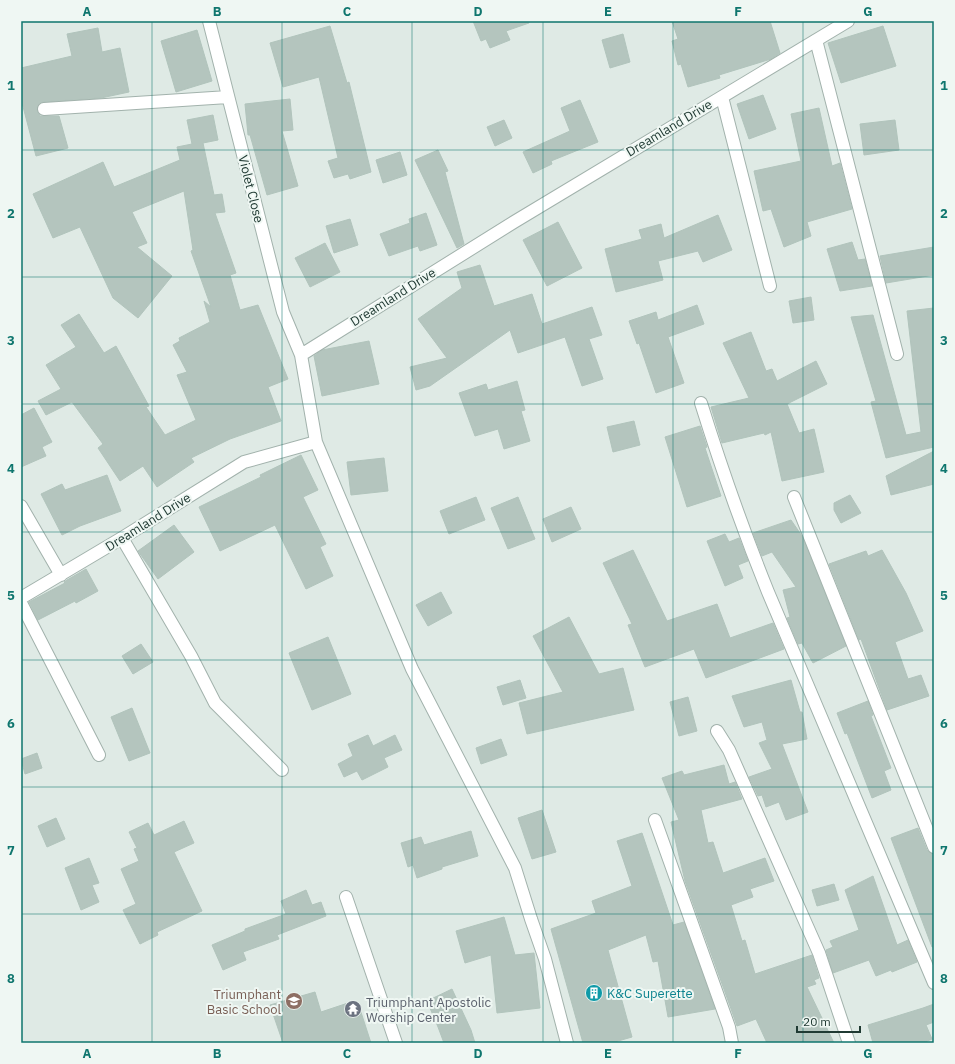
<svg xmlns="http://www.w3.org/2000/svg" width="955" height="1064" font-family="'IBM Plex Sans',sans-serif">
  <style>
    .building { fill: #b4c5be; stroke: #b1c4bc }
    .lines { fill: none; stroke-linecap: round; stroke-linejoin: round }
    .street-casing { stroke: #a2b2ac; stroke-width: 14 }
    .street { stroke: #fff; stroke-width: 12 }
    .grid { fill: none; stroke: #0f766e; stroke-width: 1; stroke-opacity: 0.55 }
    .labels { text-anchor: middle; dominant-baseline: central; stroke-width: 4; stroke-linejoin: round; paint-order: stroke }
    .street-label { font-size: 13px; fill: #203a33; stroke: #eff7f3 }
    .culture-label { font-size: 13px; fill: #0d838f; stroke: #eff7f3; text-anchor: start }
    .education-label { font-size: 13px; fill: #785e54; stroke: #eff7f3; text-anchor: end }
    .worship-label { font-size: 13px; fill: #5b616d; stroke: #eff7f3; text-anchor: start }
    .neatline { fill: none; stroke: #0f766e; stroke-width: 1.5 }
    .grid-label { font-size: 13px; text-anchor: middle; font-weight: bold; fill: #0f766e }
  </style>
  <rect width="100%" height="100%" fill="#dfeae5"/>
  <path class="building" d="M473,21h56v2l-23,8 4,9 -20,8 -4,-9 -5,2z
    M672,21h98l10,32 -9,6 -52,16 1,3 -32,9 -7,-23 -3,1 -6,-24 6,-2z
    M330,26l17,57 2,-1 22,90 -21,7 -2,-5 -14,4 -6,-17 10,-3 -19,-81 -36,10 -13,-44z
    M883,26l13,40 -55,17 -13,-40z
    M98,28l4,24 18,-4 9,44 -28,6 -57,4 -4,1 -3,7 3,6h19l9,32 -32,8 -15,-57v-31l51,-12 -5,-22z
    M197,30l15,51 -36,11 -15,-51z
    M623,34l7,28 -20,6 -8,-28z
    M763,95l13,34 -27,10 -12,-35z
    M290,99l3,31 -11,1 16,55 -31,9 -17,-60h-2l-3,-31z
    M580,100l18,42 -47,19 1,3 -19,9 -10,-21 47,-21 -9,-23z
    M819,108l13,58 8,-3 12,46 -45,13 4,14 -27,11 -13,-38 -8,2 -9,-40 47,-10 -10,-47z
    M213,115l5,25 -15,3 11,52 8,-1 3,18 -10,1 21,60 -6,2 10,35 18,-5 30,74 -20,8 13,34 -51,18 -39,19 3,4 -37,25 -14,-21 -23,15 -22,-33 5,-4 -31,-42 -26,13 -8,-14 23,-12 -15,-24 30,-18 -15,-22 18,-11 25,39 12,-7 33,60 -3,1 19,28 31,-15 -19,-45 10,-3 -14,-27 7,-4 -1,-3 31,-16 -6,-21 7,6 -20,-56 2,-1 -9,-59 -52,21 15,31 -10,4 35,29 -34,42 -25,-20 -33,-71 -27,11 -20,-44 70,-32 11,25 66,-27 -3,-13 15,-3 -5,-24z
    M504,120l8,18 -17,8 -8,-19z
    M895,120l4,30 -35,5 -4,-31z
    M438,150l10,21 -3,1 19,72 -7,4 -42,-88z
    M400,152l7,23 -24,8 -7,-23z
    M426,213l11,32 -17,6 -2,-5 -29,10 -9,-22 30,-11 -1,-4z
    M718,215l14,35 -29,12 -5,-11 -40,10 5,19 -47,12 -11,-43 37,-10 -3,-9 22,-6 3,14z
    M350,219l8,26 -24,8 -8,-27z
    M558,222l24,46 -35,18 -24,-46z
    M852,242l6,18 7,-1 7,27 -32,5 -13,-42z
    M325,243l15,29 -30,15 -15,-29z
    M934,247v28l-48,8 -6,-27z
    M480,265l14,41 38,-12 10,30 50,-17 10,28 -13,4 14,40 -21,7 -17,-49 -47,16 -8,-23 -80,56 -14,4 -6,-23 37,-9 -29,-39 44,-31 -5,-16z
    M811,297l3,23 -21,3 -4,-22z
    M697,305l7,19 -36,13 16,46 -28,10 -17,-50 -2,1 -8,-23 27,-9 2,8z
    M934,308v139l-48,11 -15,-56 5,-1 -25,-84 22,-2 33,120 15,-3 -14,-121z
    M751,332l15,39 6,-2 5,12 39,-20 11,23 -40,20 12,29 15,-4 10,43 -42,9 -11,-49 -6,3 -1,-2 -42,10 -11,-36 38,-9 -26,-55z
    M369,341l10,43 -57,12 -8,-40 8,-6z
    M517,381l8,29 -4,1 9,30 -26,8 -6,-20 -23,7 -16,-43 27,-9 2,6z
    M34,408l18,34 -10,5 4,9 -25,11v-52z
    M634,421l6,24 -27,7 -6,-25z
    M700,426l7,21 -2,1 16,48 -34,11 -22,-70z
    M934,451v33l-43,11 -5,-19z
    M301,455l17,35 -15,7 23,47 -6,3 13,29 -27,13 -31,-64 -55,26 -21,-44 62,-30 -1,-2z
    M384,458l4,33 -37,4 -4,-33z
    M107,475l14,36 -41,15 -18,9 -21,-41 21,-10 3,6z
    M850,495l11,18 -20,10 -7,-13v-7z
    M476,497l9,23 -36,14 -9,-23z
    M518,497l17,42 -27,10 -17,-41z
    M571,507l10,22 -29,13 -9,-23z
    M791,520l11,16 44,110 -33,17 -11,-20 -4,1 -11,-26 3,-1 -7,-27 13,-3 -24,-35 -10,4 -9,-23z
    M174,525l20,27 -36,27 -20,-28z
    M725,534l4,8 10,-4 9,23 -10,4 5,13 -18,8 -18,-45z
    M633,550l34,71 50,-17 13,34 43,-15 11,26 -78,29 -12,-29 -49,18 -17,-42 4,-1 -29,-61z
    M882,550l24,43 17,38 -28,11 13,37 13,-4 8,21 -42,14 -26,-71 -2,1 -30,-76 37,-13 2,5z
    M86,569l12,22 -22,12 -1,-2 -37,19 -9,-18 36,-19 -1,-1 3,-2z
    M441,592l11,21 -24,13 -12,-21z
    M569,617l30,57 24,-6 11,42 -107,24 -8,-31 44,-11 -30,-56z
    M328,637l23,57 -39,16 -23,-57z
    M141,644l12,18 -20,12 -11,-18z
    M520,680l6,18 -23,7 -6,-18z
    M791,680l9,32h2l5,27 -25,5 26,68 -22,8 -7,-18 -13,5 -4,-12 -4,1 -9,-19 23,-8 -13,-26 8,-3 -5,-18 -18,5 -12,-31z
    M688,697l9,34 -18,5 -9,-34z
    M868,701l5,14 -2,1 20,52 -7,3 7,19 -19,8 -25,-65 -2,1 -8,-21z
    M132,708l18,45 -21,8 -18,-44z
    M368,735l5,11 22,-11 7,15 -18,8 4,9 -26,13 -5,-9 -13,6 -6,-13 15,-8 -5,-12z
    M501,739l6,16 -26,9 -5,-16z
    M37,753l5,15 -17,6 -4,-15z
    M724,765l5,19 6,-2 7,17 -41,11 7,33 5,-1 10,31 42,-15 9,23 -24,8 3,8 -22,8 11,36 3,-1 10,34 57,-19 7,23 -5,2 2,4 -9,3 27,56h-67l-11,-24 -19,7 -7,-20 -45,-125 -14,-59 8,-2 -17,-42 20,-7 2,4z
    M542,810l14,42 -24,7 -14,-41z
    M56,818l9,21 -18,8 -9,-21z
    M184,821l10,22 -20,9 28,59 -45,21 1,3 -18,9 -17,-34 13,-6 -15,-35 18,-8 -5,-12 3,-1 -8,-16 19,-9 6,12z
    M918,828l9,22 3,3 4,1v93h-2l-41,-109z
    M471,831l7,25 -36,11v2l-25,9 -4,-13 -5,2 -7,-24 20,-6 3,8z
    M642,833l31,92 11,-3 31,87 -47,8 -10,-56 -5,1 -7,-27 -38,15 24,87 -21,6h-28l-32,-114 45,-16 -4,-12 40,-15 -15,-45z
    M89,858l10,25 -7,2 7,17 -18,8 -16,-42z
    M873,876l24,69 11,-5 9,22 -25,10 -1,-2 -15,6 -7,-16 -36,13 -7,-23 7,-3 -3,-6 29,-11 -14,-40z
    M834,884l5,16 -22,6 -5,-16z
    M306,890l6,15 9,-3 5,14 -49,19 2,4 -36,13 3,8 -23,10 -11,-25 33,-14v-2l41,-15 -5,-13z
    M504,917l11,38 19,-2 6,55 -43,5 -6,-58 -26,8 -9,-32z
    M452,989l19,41 4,13h-31l-6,-16 -11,-26z
    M315,992l6,20 27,-9 2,7 9,-4 12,37h-88l-13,-38z
    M934,1004v18l-8,3 6,14 -9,4h-50l-5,-18 55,-17z"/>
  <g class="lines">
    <g class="street-casing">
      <path id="street" d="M209,21l74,291 18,43
        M816,40l81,314
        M722,97l48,189
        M44,109l184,-12
        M701,403c20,64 42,127 67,189l166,391
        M316,442l96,227 103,199 16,51 14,40 22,84
        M794,497l140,350
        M21,506l40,69
        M122,538l69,118 24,47 67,67
        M21,598l101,-60 122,-76 72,-20 -15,-87 213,-133 334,-201
        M21,603l78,152
        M717,731l12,19 90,203 30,90
        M655,820l74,207 3,16
        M346,897l50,146"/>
    </g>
    <use href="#street" class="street"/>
  </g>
  <path class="grid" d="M152,21v1022M282,21v1022M412,21v1022M543,21v1022M673,21v1022M803,21v1022M21,150h913M21,277h913M21,404h913M21,532h913M21,660h913M21,787h913M21,914h913"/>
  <defs>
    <g id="building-disc" transform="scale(0.9)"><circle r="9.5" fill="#0f9aa8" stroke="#eff7f3"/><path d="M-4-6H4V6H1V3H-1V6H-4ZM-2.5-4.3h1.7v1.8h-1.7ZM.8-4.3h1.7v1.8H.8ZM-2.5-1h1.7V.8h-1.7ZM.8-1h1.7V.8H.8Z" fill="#fff"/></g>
    <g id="school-disc" transform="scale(0.9)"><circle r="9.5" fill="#8d6e63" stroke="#eff7f3"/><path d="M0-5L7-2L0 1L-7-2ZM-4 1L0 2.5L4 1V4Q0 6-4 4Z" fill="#fff"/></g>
    <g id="temple-disc" transform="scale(0.9)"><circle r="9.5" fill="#6b7280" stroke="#eff7f3"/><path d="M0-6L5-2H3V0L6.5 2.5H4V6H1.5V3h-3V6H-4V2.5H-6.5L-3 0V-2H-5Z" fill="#fff"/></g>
  </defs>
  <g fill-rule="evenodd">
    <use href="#building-disc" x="594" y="993"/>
    <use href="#school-disc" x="294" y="1001"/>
    <use href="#temple-disc" x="353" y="1009"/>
  </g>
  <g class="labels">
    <g class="street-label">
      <text transform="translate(669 128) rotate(-31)">Dreamland Drive</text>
      <text transform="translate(251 189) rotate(76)">Violet Close</text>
      <text transform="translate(393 297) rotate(-32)">Dreamland Drive</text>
      <text transform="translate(148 522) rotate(-32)">Dreamland Drive</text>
    </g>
    <g class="culture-label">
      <text x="607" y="993">K&amp;C Superette</text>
    </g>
    <g class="education-label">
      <text x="281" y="994">Triumphant<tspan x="281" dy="15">Basic School</tspan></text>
    </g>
    <g class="worship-label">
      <text x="366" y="1002">Triumphant Apostolic<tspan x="366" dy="15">Worship Center</tspan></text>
    </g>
  </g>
  <rect width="955" height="1064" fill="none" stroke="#eff7f3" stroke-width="44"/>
  <path d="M797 1026v6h63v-6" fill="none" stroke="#203a33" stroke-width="2"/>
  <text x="803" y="1026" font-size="12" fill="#203a33" stroke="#eff7f3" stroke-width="3" paint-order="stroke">20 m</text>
  <rect x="22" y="22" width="911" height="1020" class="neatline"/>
  <g class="grid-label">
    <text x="87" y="16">A</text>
    <text x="217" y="16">B</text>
    <text x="347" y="16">C</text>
    <text x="478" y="16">D</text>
    <text x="608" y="16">E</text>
    <text x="738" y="16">F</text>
    <text x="868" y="16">G</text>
    <text x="11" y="90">1</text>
    <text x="944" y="90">1</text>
    <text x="11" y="218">2</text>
    <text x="944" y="218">2</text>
    <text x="11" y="345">3</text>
    <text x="944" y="345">3</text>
    <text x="11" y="473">4</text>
    <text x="944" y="473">4</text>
    <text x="11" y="600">5</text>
    <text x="944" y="600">5</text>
    <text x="11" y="728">6</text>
    <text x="944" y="728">6</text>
    <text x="11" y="855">7</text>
    <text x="944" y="855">7</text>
    <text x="11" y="983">8</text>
    <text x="944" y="983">8</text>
    <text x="87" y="1058">A</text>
    <text x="217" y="1058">B</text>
    <text x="347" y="1058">C</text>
    <text x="478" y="1058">D</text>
    <text x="608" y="1058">E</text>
    <text x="738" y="1058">F</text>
    <text x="868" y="1058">G</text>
  </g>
</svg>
